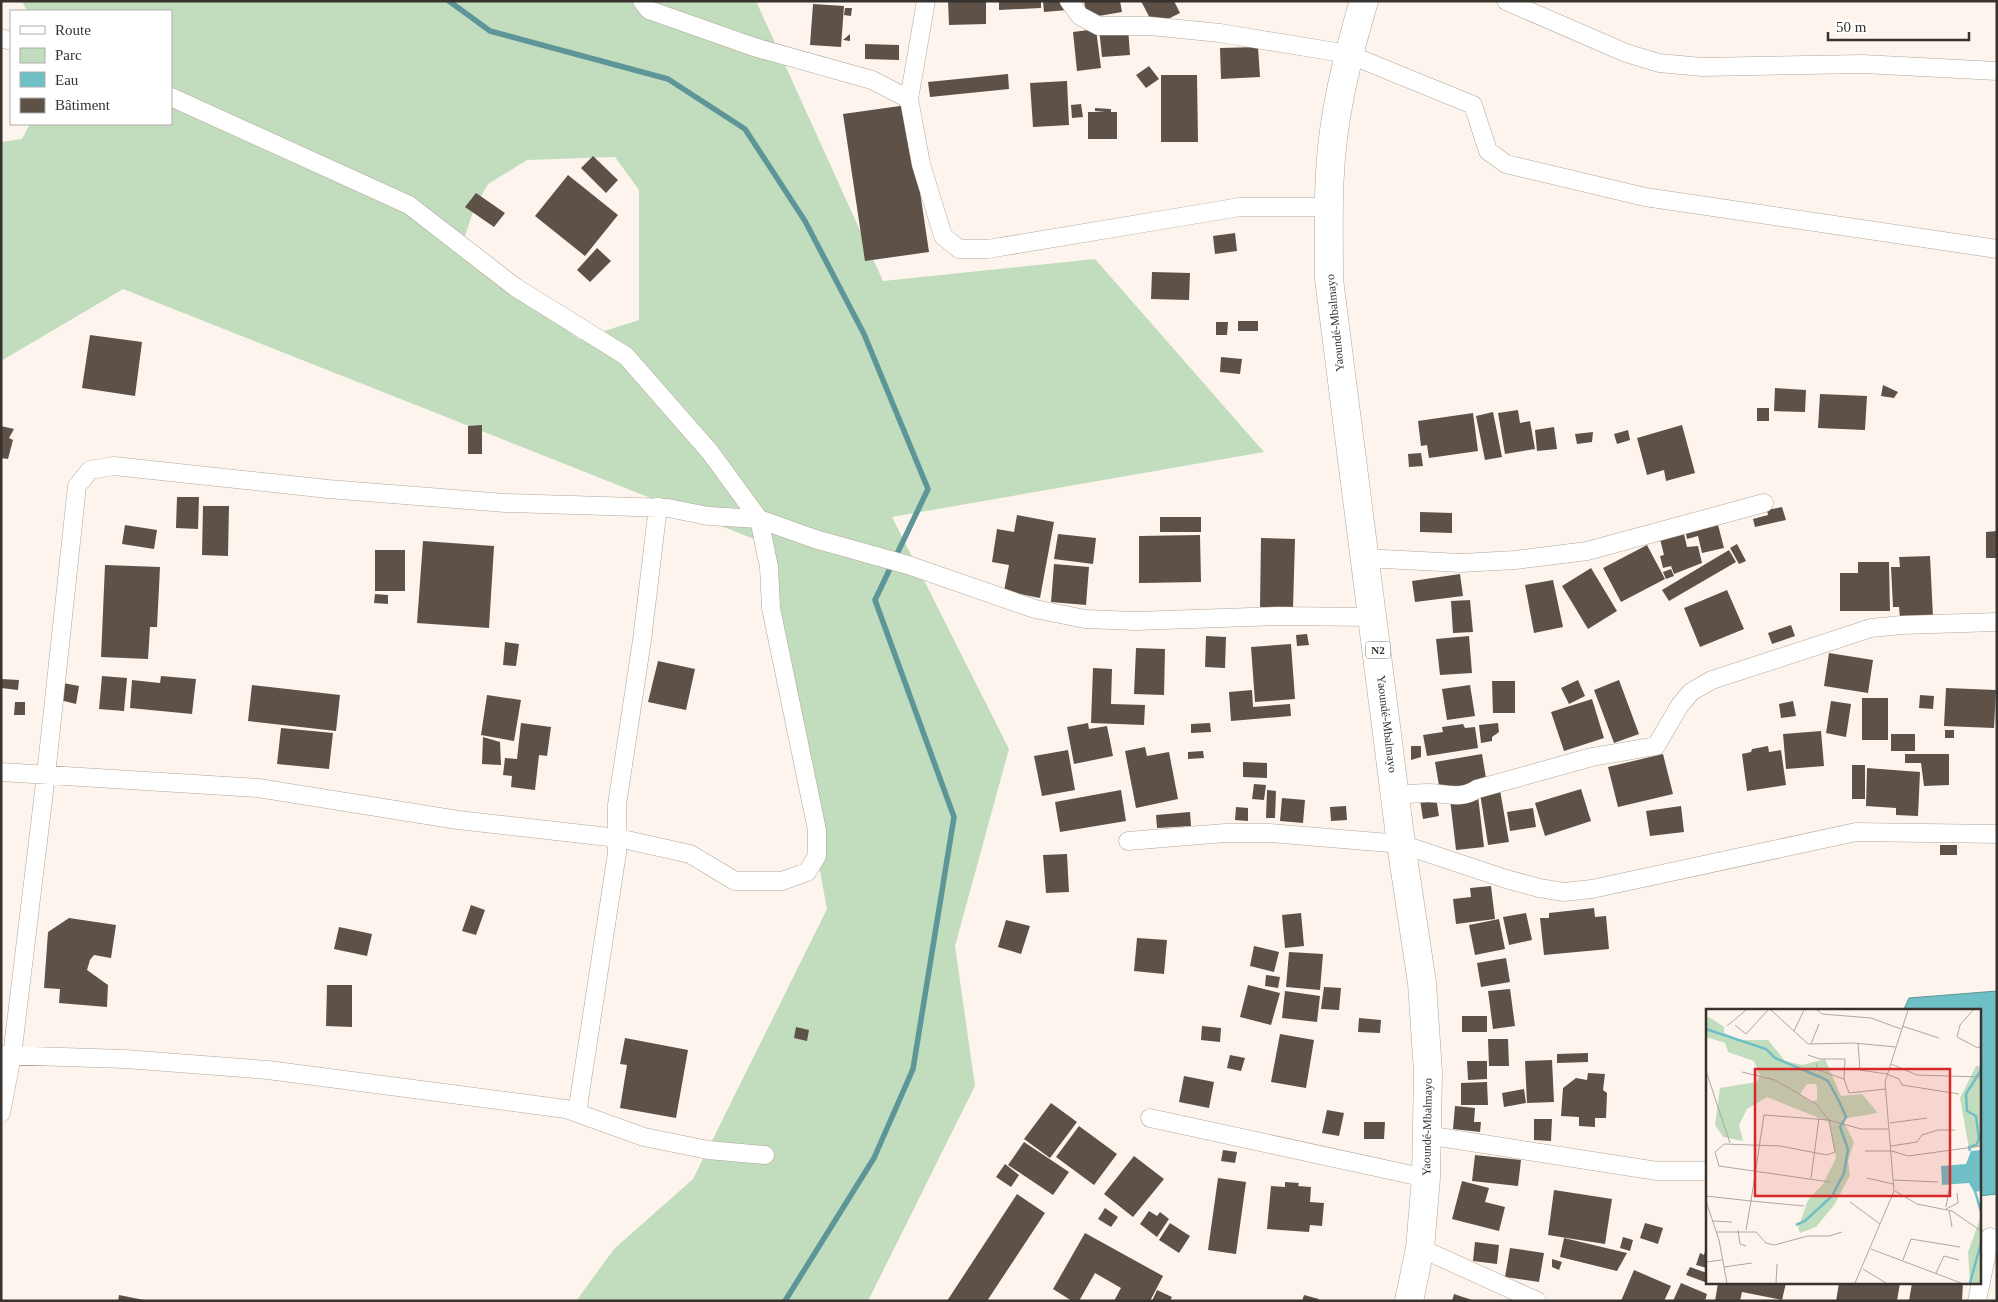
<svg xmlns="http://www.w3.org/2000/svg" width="1998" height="1302" font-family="Georgia,serif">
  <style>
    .green { fill: #c1ddbd; fill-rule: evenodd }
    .water { fill: #6fbfc6; stroke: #5e9598 }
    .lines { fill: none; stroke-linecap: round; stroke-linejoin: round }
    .stream { stroke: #5e9598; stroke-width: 5.5 }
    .building { fill: #5e5148 }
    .street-casing { stroke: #b2a599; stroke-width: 19 }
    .highway-casing { stroke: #b2a599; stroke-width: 29 }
    .street { stroke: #fff; stroke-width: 18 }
    .highway { stroke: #fff; stroke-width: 28 }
    .labels { text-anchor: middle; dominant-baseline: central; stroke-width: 5; stroke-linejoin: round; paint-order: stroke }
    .shield { fill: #fff; stroke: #73706c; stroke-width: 1 }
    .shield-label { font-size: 11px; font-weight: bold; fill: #37322d }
    .street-label { font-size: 12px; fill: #37322d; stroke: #fff }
    .inset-river { fill: none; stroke: #6fbfc6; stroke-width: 2.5 }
    .inset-road { fill: none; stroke: #aea7a0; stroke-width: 1 }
    .view { fill: #d62828; fill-opacity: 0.15; stroke: #d62828; stroke-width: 2.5 }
    .inset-edge { fill: none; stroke: #37322d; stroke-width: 2.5 }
  </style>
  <rect width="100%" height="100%" fill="#fdf5ed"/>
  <path class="green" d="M22,1h734l127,280 212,-22 169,193 -372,65 117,232 -54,197 20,140 -107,215h-292l38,-52 79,-70 134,-270 -68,-368 -636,-252 -122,72v-219l21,-3 8,-15h141v-113h-144zM615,157l24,33v130l-60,19 -119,-88 14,-42 14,-25 39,-24z"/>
  <path class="water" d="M1997,991v203l-18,2v-185h-76l6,-13z"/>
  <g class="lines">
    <path class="stream" d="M449,1l41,30 178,48 77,50 60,92 59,113 64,155 -53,111 79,217 -41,252 -39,89 -89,143"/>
  </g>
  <path class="building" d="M948,1h38v23l-37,1z
    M999,1h42v7l-42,2z
    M1043,1h24l1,9 -24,2z
    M1084,1h36l2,11 -35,6z
    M1141,1h33l6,12 -26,13z
    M813,4l31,2 -3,41 -31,-2z
    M845,8h7l-1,8 -7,-1z
    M1128,27l2,28 -28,2 -3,-28z
    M1096,29l5,39 -24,3 -4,-39z
    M850,34v7l-7,-1z
    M865,44l34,1v15l-34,-1z
    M1258,47l2,30 -39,2 -1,-31z
    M1149,66l10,13 -13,9 -10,-13z
    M1008,74l1,15 -79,8 -2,-15z
    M1161,75h36l1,67h-37z
    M1067,81l2,44 -36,2 -3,-44z
    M1081,104l2,13 -11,1 -1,-13z
    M907,105l22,147 -64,9 -22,-147z
    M1095,108l16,1v3h6v27h-29v-27h17l-10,-1z
    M593,156l25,24 -12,13 -25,-25z
    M568,175l50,40 -33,41 -50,-40z
    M476,193l29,20 -11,14 -29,-20z
    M1235,233l2,18 -22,3 -2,-18z
    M597,248l14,13 -21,21 -13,-12z
    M1152,272l38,1 -1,27 -38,-1z
    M1238,321h20v10h-20z
    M1216,322h12l-1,13h-11z
    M90,335l52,7 -7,54 -53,-8z
    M1221,357l21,2 -2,15 -20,-2z
    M1883,385l15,7 -4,6 -13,-2z
    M1775,388l31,2 -1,22 -31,-1z
    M1820,394l47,2 -2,34 -47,-2z
    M1757,408h12v13h-12z
    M1518,410l2,13 10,-2 5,28 -30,5 -7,-41z
    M1493,412l9,45 -17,3 -9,-44z
    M1473,413l5,38 -49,7 -2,-13 -6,1 -3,-25z
    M482,425v29h-14v-28z
    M1682,425l13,48 -29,8 -2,-11 -17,5 -10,-37z
    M1,426l13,3 -5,9 4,2 -5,19 -7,-1z
    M1554,427l3,22 -20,2 -2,-21z
    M1628,430l2,10 -13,4 -3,-10z
    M1593,432l-1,10 -15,2 -2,-10z
    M1421,453l2,13 -14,1 -1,-13z
    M177,497h22l-1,32 -22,-1z
    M203,506h26l-1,50 -26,-1z
    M1782,507l4,13 -31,7 -2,-8 15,-4 -1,-5z
    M1420,512l32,1v20l-32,-1z
    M1017,515l37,7 -14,76 -36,-7 5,-26 -17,-3 5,-33 17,3z
    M1160,517h41v15h-41z
    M1717,521l7,27 -22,5 -4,-17 -11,3 -2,-10z
    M125,525l32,5 -3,19 -32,-5z
    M1997,531v27h-11v-26z
    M1058,534l38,4 -3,26 -39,-5z
    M1684,534l3,13 11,-1 4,17 -28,11 -3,-8 -8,2 -3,-12 4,-1 -4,-16z
    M1200,535l1,47 -62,1v-47z
    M1261,538l34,1 -2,69 -33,-1z
    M423,541l71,5 -5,82 -72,-5z
    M1737,544l9,17 -7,3 -9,-16z
    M1647,545l18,34 -44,23 -18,-34z
    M375,550h30v41h-30z
    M1729,550l7,12 -67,39 -7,-11z
    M1930,556l3,61 -33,1 -1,-11h-6l-2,-40h9l-1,-10z
    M1858,562h31l1,49h-50v-38h18z
    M1054,564l35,3 -3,38 -35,-3z
    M105,565l55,2 -3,60h-7l-2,32 -47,-2z
    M1591,568l26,43 -29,18 -26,-43z
    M1671,569l3,7 -8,3 -3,-7z
    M1460,574l3,22 -48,6 -3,-21z
    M1553,580l10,47 -29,6 -9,-48z
    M1727,590l17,39 -44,18 -16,-39z
    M375,594l13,1v9l-14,-1z
    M1470,600l3,32 -20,1 -2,-32z
    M1791,625l4,11 -23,8 -4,-11z
    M1307,634l2,11 -12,1 -1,-11z
    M1206,636l20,1 -1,31 -20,-1z
    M1469,636l3,37 -32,2 -4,-36z
    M505,642l14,2 -3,22 -13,-1z
    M1291,644l4,55 -40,3 -4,-55z
    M1136,648l29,1 -1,46 -30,-1z
    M1829,653l44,7 -5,33 -44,-7z
    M658,661l37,8 -9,41 -38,-8z
    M1093,668l19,1 -1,35 34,1 -1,20 -53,-2z
    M102,676l25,2 -3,33 -25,-2z
    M161,676l35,3 -4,35 -62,-6 2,-28 28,3z
    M1,679l18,1 -1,10 -17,-2z
    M1578,680l7,16 -16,8 -8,-16z
    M1619,680l20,54 -25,9 -20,-53z
    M1492,681h23v32h-22z
    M63,683l16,3 -3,18 -16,-4z
    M252,685l88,10 -4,36 -88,-10z
    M1470,685l5,31 -28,4 -5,-31z
    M1946,688l50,2 -2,38 -50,-2z
    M1252,690l1,17 37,-3 1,12 -60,5 -2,-29z
    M487,695l34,5 -7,41 -33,-6z
    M1920,695l14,1 -1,13 -14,-1z
    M1862,698h26v42h-26z
    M1592,699l12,39 -40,13 -13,-39z
    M1793,701l3,15 -15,2 -2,-14z
    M1831,701l20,3 -5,33 -20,-4z
    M15,702h10v13h-11z
    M521,723l30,4 -4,29 -8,-1 -4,35 -24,-3 1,-11 -9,-1 2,-17 12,1z
    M1088,723l1,6 18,-3 6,30 -39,8 -7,-37z
    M1210,723l1,9 -20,1v-9z
    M1498,723l1,9 -7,5v4l-11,2 -2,-18z
    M1463,724l2,4 10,-1 3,21 -51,8 -4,-21 20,-3 -1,-5z
    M281,728l52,5 -4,36 -52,-5z
    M1945,730h9v8h-9z
    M1821,731l3,35 -38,3 -3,-35z
    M1891,734h24v17h-24z
    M483,737l17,5 1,23 -19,-1z
    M1411,746h10v11l-10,3z
    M1768,746l1,6 12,-2 5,35 -39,6 -5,-37 9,-2 1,-3z
    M1145,747l2,9 22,-4 9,47 -42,9 -11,-57z
    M1068,750l7,40 -33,6 -8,-40z
    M1203,751l1,7 -16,1v-7z
    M1482,754l5,30 -47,8 -5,-30z
    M1663,754l10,40 -55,13 -10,-40z
    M1905,754h44v31l-25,1 -3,-23h-16z
    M1243,762l24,1v15l-24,-1z
    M1852,765h13v34h-13z
    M1867,768l53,4 -2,44 -22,-1v-7l-30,-2z
    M1254,784l12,1 -2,15 -12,-1z
    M1581,789l10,32 -46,15 -10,-33z
    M1121,790l5,31 -66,11 -5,-30z
    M1267,790l9,1 -1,27h-9z
    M1500,790l9,52 -21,3 -8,-52z
    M1478,796l6,51 -28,3 -6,-51z
    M1436,797l3,19 -16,3 -3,-19z
    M1282,798l23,2 -2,23 -23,-2z
    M1346,806l1,14 -16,1 -1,-14z
    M1681,806l3,26 -34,4 -4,-25z
    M1236,807l12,1v13l-13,-1z
    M1533,808l3,19 -26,4 -3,-19z
    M1190,812l1,14 -34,2 -1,-13z
    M1940,845h17v10h-17z
    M1067,854l2,38 -23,1 -3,-38z
    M1491,886l4,33 -39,5 -3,-25 18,-2 -1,-9z
    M471,905l14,5 -9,25 -14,-4z
    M1594,908l1,9 11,-1 3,33 -65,6 -4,-37h9v-5z
    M1301,913l3,33 -19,2 -3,-33z
    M1526,913l6,27 -23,5 -6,-28z
    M69,918l47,7 -5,33 -17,-3 -4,5 -3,10 21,15 -1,22 -48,-4 1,-14 -16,-1 4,-56z
    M1499,919l6,30 -30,6 -6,-30z
    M1006,920l24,6 -9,28 -23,-7z
    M339,927l33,7 -5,22 -33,-7z
    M1137,938l30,2 -3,34 -30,-3z
    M1254,946l25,6 -5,20 -24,-6z
    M1289,952l34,2 -3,36 -34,-3z
    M1506,958l4,24 -29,5 -4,-24z
    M1266,975l14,2 -2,11 -13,-2z
    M327,985h25v42l-26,-1z
    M1248,985l32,8 -9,32 -31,-8z
    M1324,987l17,1 -2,22 -18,-1z
    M1510,989l5,37 -22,3 -5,-38z
    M1285,991l35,5 -3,26 -35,-4z
    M1462,1016h25v16h-25z
    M1359,1018l22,2 -1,13 -22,-1z
    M1202,1026l19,2 -1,14 -19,-2z
    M796,1027l13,3 -2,11 -13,-3z
    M1280,1034l34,6 -8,48 -35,-6z
    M625,1038l63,12 -12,68 -56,-10 7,-43 -7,-1z
    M1488,1039h20l1,27h-20z
    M1588,1053v9l-31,1v-9z
    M1230,1055l15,3 -4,13 -14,-3z
    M1552,1060l2,42 -27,1 -2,-42z
    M1467,1061h20v18l-19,1z
    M1588,1073l17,1 -2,16 4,3 -1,25h-11v9l-16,-1v-9l-18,-1 2,-28 13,-10 11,2z
    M1184,1076l30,6 -5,26 -30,-6z
    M1487,1082l1,23h-27v-22z
    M1524,1089l2,14 -22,4 -2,-14z
    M1051,1103l26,19 -27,36 -26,-19z
    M1455,1106l20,2 -1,14h7l-1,10 -27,-3z
    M1327,1110l17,3 -5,23 -17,-3z
    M1534,1119h18l-1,22 -17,-1z
    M1364,1122h21l-1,17h-20z
    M1079,1126l38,28 -23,31 -38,-28z
    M1024,1142l45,30 -16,23 -45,-30z
    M1223,1150l14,2 -2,11 -14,-2z
    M1475,1155l46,5 -3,26 -46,-5z
    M1134,1156l30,23 -31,38 -29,-23z
    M1005,1164l14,11 -8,12 -15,-10z
    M1218,1178l28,4 -10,72 -28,-4z
    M1462,1181l27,7 -4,14 20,5 -6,24 -47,-12z
    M1285,1182l14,1 -1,3 13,1 -1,15 14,1 -2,23 -12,-1 -1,7 -42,-3 4,-43 14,1z
    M1554,1190l58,9 -7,45 -57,-9z
    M1017,1194l28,19 -58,88h-40z
    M1105,1208l13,9 -7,10 -13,-8z
    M1149,1211l8,5 3,-4 9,7 -12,18 -17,-13z
    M1170,1223l20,13 -11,17 -20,-13z
    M1645,1223l18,5 -5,16 -18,-6z
    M1085,1233l78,43 -13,25h-36l7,-13 -26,-15 -16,28h-7l-19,-12z
    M1623,1237l10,3 -3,11 -10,-3z
    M1564,1238l63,15 -10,18 -57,-14z
    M1475,1242l24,3 -2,19 -24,-3z
    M1510,1248l34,5 -5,29 -34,-5z
    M1706,1248l1,1v19l-11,-3 4,-12 4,2z
    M1552,1259l10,3 -3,8 -7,-3z
    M1690,1267l17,6 -2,9 -19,-7z
    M1634,1270l37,16 -7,15h-43z
    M1681,1283l26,11 -2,7h-32z
    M1718,1283h68l-4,17 -40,-8 -2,9h-25z
    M1839,1283h61l-3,18h-61z
    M1912,1283h51l-1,18h-53z
    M1157,1290l15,7 -2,4h-18z
    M1454,1294l18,6v1h-20z
    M119,1295l25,5v1h-26z
    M1304,1295l15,4 -1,2h-16z"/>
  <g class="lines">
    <g class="street-casing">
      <path id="street" d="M642,1l7,9 105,37 118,33 37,19 12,65 22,72 16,13h29l252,-42h89
        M1069,1l11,15 19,10h51l70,7 128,21 125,51 15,46 18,13 139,33 352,52
        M1506,1l120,52 33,10 43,4 161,-3 134,7
        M1,38l10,3
        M909,99l17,-98
        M1364,558l97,5 54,-3 72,-9 177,-48
        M1,772l257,16 200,32 160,18 72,16 45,27h47l25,-9 10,-16v-26l-46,-222 -2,-41 -10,-48 -49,-67 -84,-96 -111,-69 -106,-82 -238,-108
        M1396,795c11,-1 21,-2 32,-2 18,0 33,7 49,-4l115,-32 64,-11 24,-41 11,-13 21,-12 159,-52 31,-3 95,-3
        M1128,841l97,-8h44l132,11 105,35 33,9 25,4 28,-3 264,-57 141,2
        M2,1055l123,4 143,11 298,39 78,28 64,13 57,5
        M1,1113l11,-57 34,-281 31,-289 13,-16 24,-4 214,23 177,14 163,5 40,8 51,3 56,20 93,26 127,44 50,10 51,2 140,-5 97,1
        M577,1113l40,-260v-48l25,-165 16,-133
        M1150,1118l276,60
        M1426,1135l231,36h50
        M1420,1248l117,53
        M1977,1301l13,-64"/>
    </g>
    <g class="highway-casing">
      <path id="highway" d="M1364,1c-13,43 -24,86 -30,130 -7,49 -5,99 -5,148l72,565 21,139 6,89 -2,106 -6,70 -11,53"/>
    </g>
    <use href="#street" class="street"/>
    <use href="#highway" class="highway"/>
  </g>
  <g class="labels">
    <rect class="shield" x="1365.5" y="641.5" width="25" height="17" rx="4"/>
    <g class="shield-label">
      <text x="1378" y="650">N2</text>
    </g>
    <g class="street-label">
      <text transform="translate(1335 323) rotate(-96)">Yaoundé-Mbalmayo</text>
      <text transform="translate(1387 724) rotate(83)">Yaoundé-Mbalmayo</text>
      <text transform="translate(1427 1127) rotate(-89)">Yaoundé-Mbalmayo</text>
    </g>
  </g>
  <g transform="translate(1706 1009)">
    <rect width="275" height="275" fill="#fdf5ed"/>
    <path d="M3,8l15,10v6l15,7h29l17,21 17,4 23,-6 16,37 21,-2 16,19 -36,6 12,23 -6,19 2,14 -15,29 -19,23 -16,6 -2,-5 10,-28 15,-16 13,-26 -7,-36 -62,-25 -20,12 -8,16 4,16 -20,-4 -8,-12 5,-37 37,-6 3,-6 -6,-15 -26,-9 -3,-9 -19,-6v-19zM101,75h8l2,3v13l-6,2 -11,-8zM270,57h5v80l-12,3 -9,-51zM275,207v67h-11l-2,-31z" fill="#c1ddbd" fill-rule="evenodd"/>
    <path d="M275,141v41l-7,1 -5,-9 -27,2 -1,-19 25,-2 5,-13z" fill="#6fbfc6"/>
    <path class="inset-river" d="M0,20l60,20 9,9 45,19 8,4 11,20 7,16 -6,10 8,22 -4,24 -12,23 -27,25 -9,4M264,142l-1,-4 7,-2 3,-6 -3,-23 -9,-5 -1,-17 15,-24M269,182l6,21M264,274l11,-40"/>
    <path class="inset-road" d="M65,1l37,34 46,-1 42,4M111,1l5,4 49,4 30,11M267,1l-13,15 -3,12 21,11 3,-3M29,16l11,9 22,-24M21,17l19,-16M196,17l37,12M88,22l10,-21M152,34l2,27 27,4 12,5 3,6 57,9M105,35l8,-20M102,46l12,4h25l-1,20M110,54l2,7 26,9 5,14 36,-4M185,55l26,11 64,2M0,62l24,72M36,63l33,8 41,24 13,16 6,32 -8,3 -47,-9 -56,-2 -9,8 4,14 111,16M184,114l37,-5M185,137l26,-4 5,-7 16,-5h17M159,142h27l16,5 73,-10M105,169l8,-60M161,169l26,6M188,171l44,2M189,182l22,13 35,7 29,20M0,187l45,5 13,-86 65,5 32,9h27M0,192l13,39 8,43M144,193l30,22M240,198l3,-17M240,200l12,-6 -1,-10M243,201l3,17M7,212l19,1M32,221l2,14 6,2M40,221l5,-29 53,5M11,223h39l10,11 8,2 34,-9h21l13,-4M165,240l90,34M197,251l8,-21 49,8M0,253l16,-2M18,258l28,-4M157,260l23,14M230,264l8,-17 15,4M70,274l1,-19M149,274l39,-92 -9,-109 23,-72"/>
    <path class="view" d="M49,60h195v127h-195z"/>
    <rect width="275" height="275" class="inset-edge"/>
  </g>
  <rect width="1998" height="1302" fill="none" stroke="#37322d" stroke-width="5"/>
  <rect x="10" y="10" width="162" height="115" fill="#ffffff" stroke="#afadab"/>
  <rect x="20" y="26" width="25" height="8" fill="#ffffff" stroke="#afadab"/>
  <text x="55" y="35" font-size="15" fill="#37322d">Route</text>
  <rect x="20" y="48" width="25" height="15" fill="#c1ddbd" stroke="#afadab"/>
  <text x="55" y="60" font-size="15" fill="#37322d">Parc</text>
  <rect x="20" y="72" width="25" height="15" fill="#6fbfc6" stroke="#afadab"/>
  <text x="55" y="85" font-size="15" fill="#37322d">Eau</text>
  <rect x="20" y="98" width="25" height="15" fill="#5e5148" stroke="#afadab"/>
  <text x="55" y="110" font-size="15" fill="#37322d">Bâtiment</text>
  <path d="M1828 32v8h141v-8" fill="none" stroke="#37322d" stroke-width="2.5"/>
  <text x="1836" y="32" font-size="15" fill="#37322d" stroke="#ffffff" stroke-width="4" paint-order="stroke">50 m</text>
</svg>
